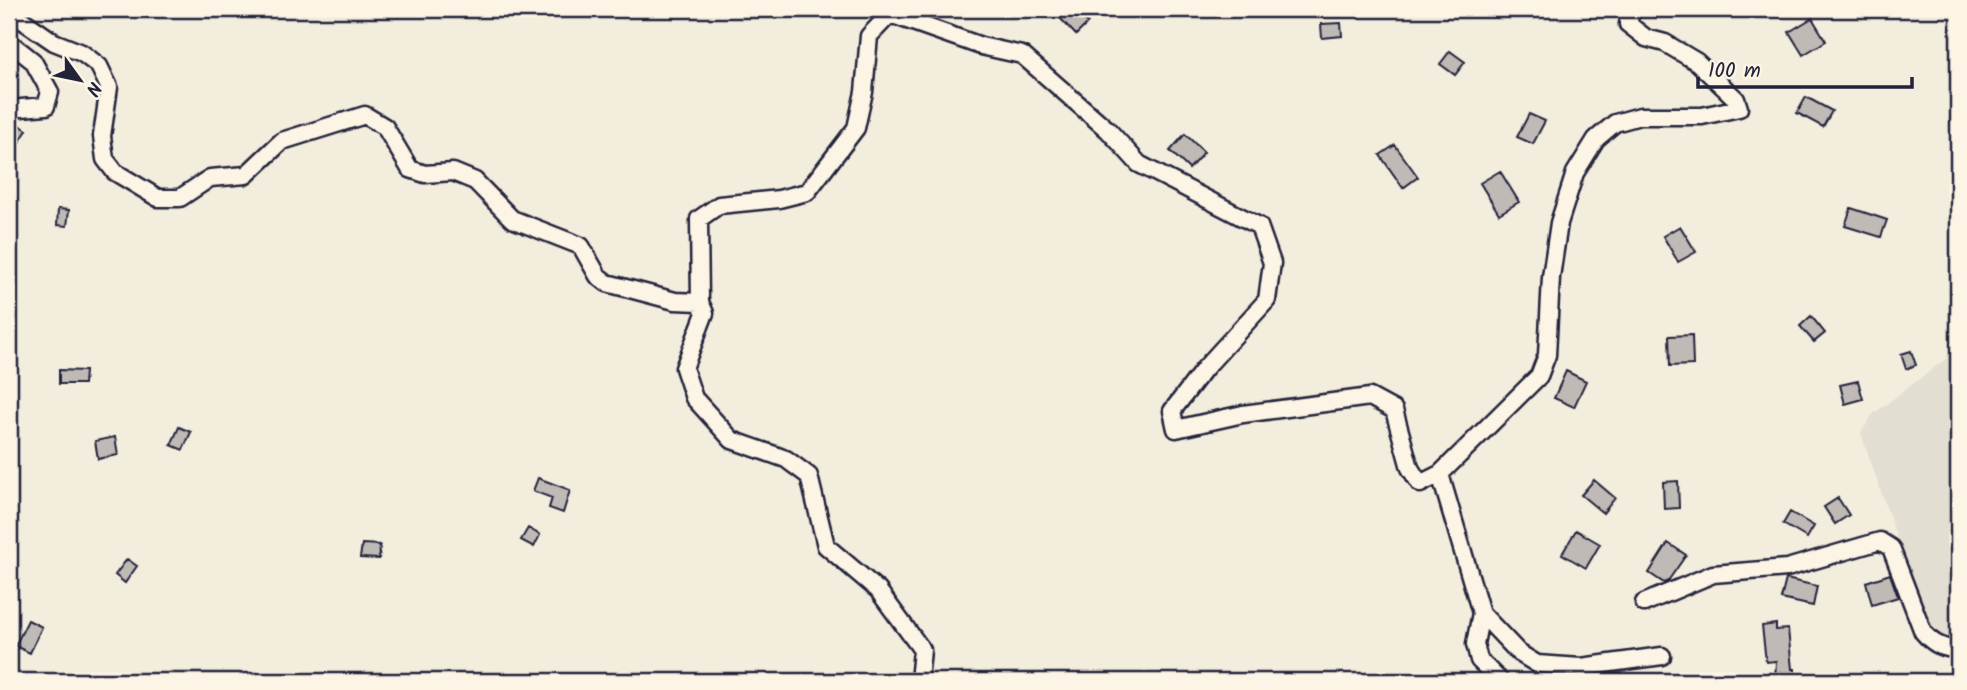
<svg xmlns="http://www.w3.org/2000/svg" width="1967" height="690" font-family="Kalam,sans-serif">
  <style>
    .built { fill: #e3ded2 }
    .building { fill: #bfbab6; stroke: #22223b; stroke-width: 2 }
    .lines { fill: none; stroke-linecap: round; stroke-linejoin: round }
    .street-casing { stroke: #22223b; stroke-width: 21 }
    .street { stroke: #fcf5e5; stroke-width: 16 }
  </style>
  <rect width="100%" height="100%" fill="#f3edde"/>
  <filter id="ink" filterUnits="userSpaceOnUse"><feTurbulence type="fractalNoise" baseFrequency=".0143" numOctaves="2"/><feDisplacementMap in="SourceGraphic" scale="14" xChannelSelector="R" yChannelSelector="G"/><feConvolveMatrix kernelMatrix="1 2 1 2 8 2 1 2 1" color-interpolation-filters="sRGB"/></filter>
  <g filter="url(#ink)">
    <path class="built" d="M1958,350v283l-15,9 -14,-10 -68,-199 12,-19z"/>
    <path class="building" d="M1068,9h6l14,14 -12,12 -17,-18z
      M1812,18l14,23 -23,14 -14,-23z
      M1341,23l1,13 -20,2 -1,-14z
      M1450,51l15,11 -10,13 -15,-11z
      M1806,97l26,14 -9,16 -26,-14z
      M1529,114l16,7 -12,23 -16,-7z
      M18,124l9,6 -18,29v-30l4,3z
      M1185,134l19,18 -15,17 -19,-18z
      M1395,145l23,32 -15,11 -23,-33z
      M1500,171l19,31 -20,12 -19,-31z
      M1851,208l36,12 -6,17 -36,-11z
      M58,209l11,1 -2,16 -10,-1z
      M1680,226l16,26 -18,10 -15,-26z
      M1811,316l14,17 -11,9 -14,-16z
      M1692,335l1,30 -23,1 -1,-30z
      M1911,351l5,14 -10,4 -5,-15z
      M59,370l26,1 -1,13h-25z
      M1566,371l20,10 -12,26 -20,-9z
      M1858,381l5,18 -18,5 -5,-19z
      M179,427l12,5 -8,18 -12,-5z
      M115,437l3,18 -20,4 -3,-18z
      M538,478l32,12 -7,23 -14,-5 3,-10 -19,-7z
      M1594,480l21,18 -12,15 -22,-18z
      M1678,481l1,27 -15,1 -1,-27z
      M1838,498l11,17 -14,9 -11,-17z
      M1790,512l24,14 -7,12 -24,-14z
      M528,528l12,7 -6,12 -13,-7z
      M1576,530l24,14 -14,24 -24,-14z
      M1668,543l18,12 -18,26 -4,2 -15,-10z
      M362,544l18,1 -1,14 -19,-1z
      M127,559l10,7 -12,17 -10,-8z
      M1890,574l8,23 -26,8 -6,-23z
      M1786,579l31,7 -4,20 -32,-7z
      M28,620l14,7 -12,26 -15,-7z
      M1776,624v6l12,-1 4,40h3l-1,12h-19l1,-20 -10,1 -4,-36z"/>
    <g class="lines">
      <g class="street-casing">
        <path id="street" d="M10,9l12,11 32,22 28,11 17,13 10,21 -7,49 3,23 10,13 43,26h22l30,-20 36,-3 36,-34 83,-26 20,12 25,42 15,5 28,-2 22,9 37,38 69,27 17,30 9,7 68,18 25,1
          M9,42l24,19 17,31 -4,14 -37,3
          M1440,474l41,139 38,40 18,11 44,3 81,-11
          M1644,603l69,-29 74,-6 93,-27 11,7 32,84c10,12 20,17 35,17
          M1481,613l-6,31 4,16 21,21
          M919,681l3,-31 -44,-60 -52,-44 -17,-70 -23,-17 -54,-19 -38,-42 -10,-30 21,-55 -5,-11 -1,-83 20,-14 60,-6 28,-7 49,-64 8,-36 5,-56 21,-22 91,32 41,9 86,75 31,34 120,62 13,37 -5,37 -62,68 -33,43 4,18 67,-15 127,-17 24,13 16,58 10,16 20,-10 99,-98 8,-21 4,-78 8,-54 16,-50 21,-34 19,-16 25,-7h62l37,-8 -3,-9 -39,-37 -32,-19 -19,-5 -18,-14 4,-15"/>
      </g>
      <use href="#street" class="street"/>
    </g>
  </g>
  <rect width="1967" height="690" fill="none" stroke="#fcf5e5" stroke-width="35"/>
  <rect x="18" y="18" width="1932" height="655" fill="none" stroke="#22223b" stroke-width="2.5" filter="url(#ink)"/>
  <g transform="translate(80 80) rotate(123)" stroke="#fcf5e5" stroke-width="5" paint-order="stroke">
  <path d="M0-5L12 26L0 18L-12 26Z" fill="#22223b"/>
  <text y="-10" font-size="19" font-weight="bold" text-anchor="middle" fill="#22223b">N</text>
  </g>
  <path d="M1698 77v10h214v-10" fill="none" stroke="#22223b" stroke-width="3.5"/>
  <text x="1708" y="77" font-size="21" fill="#22223b" stroke="#fcf5e5" stroke-width="5" paint-order="stroke">100 m</text>
</svg>
